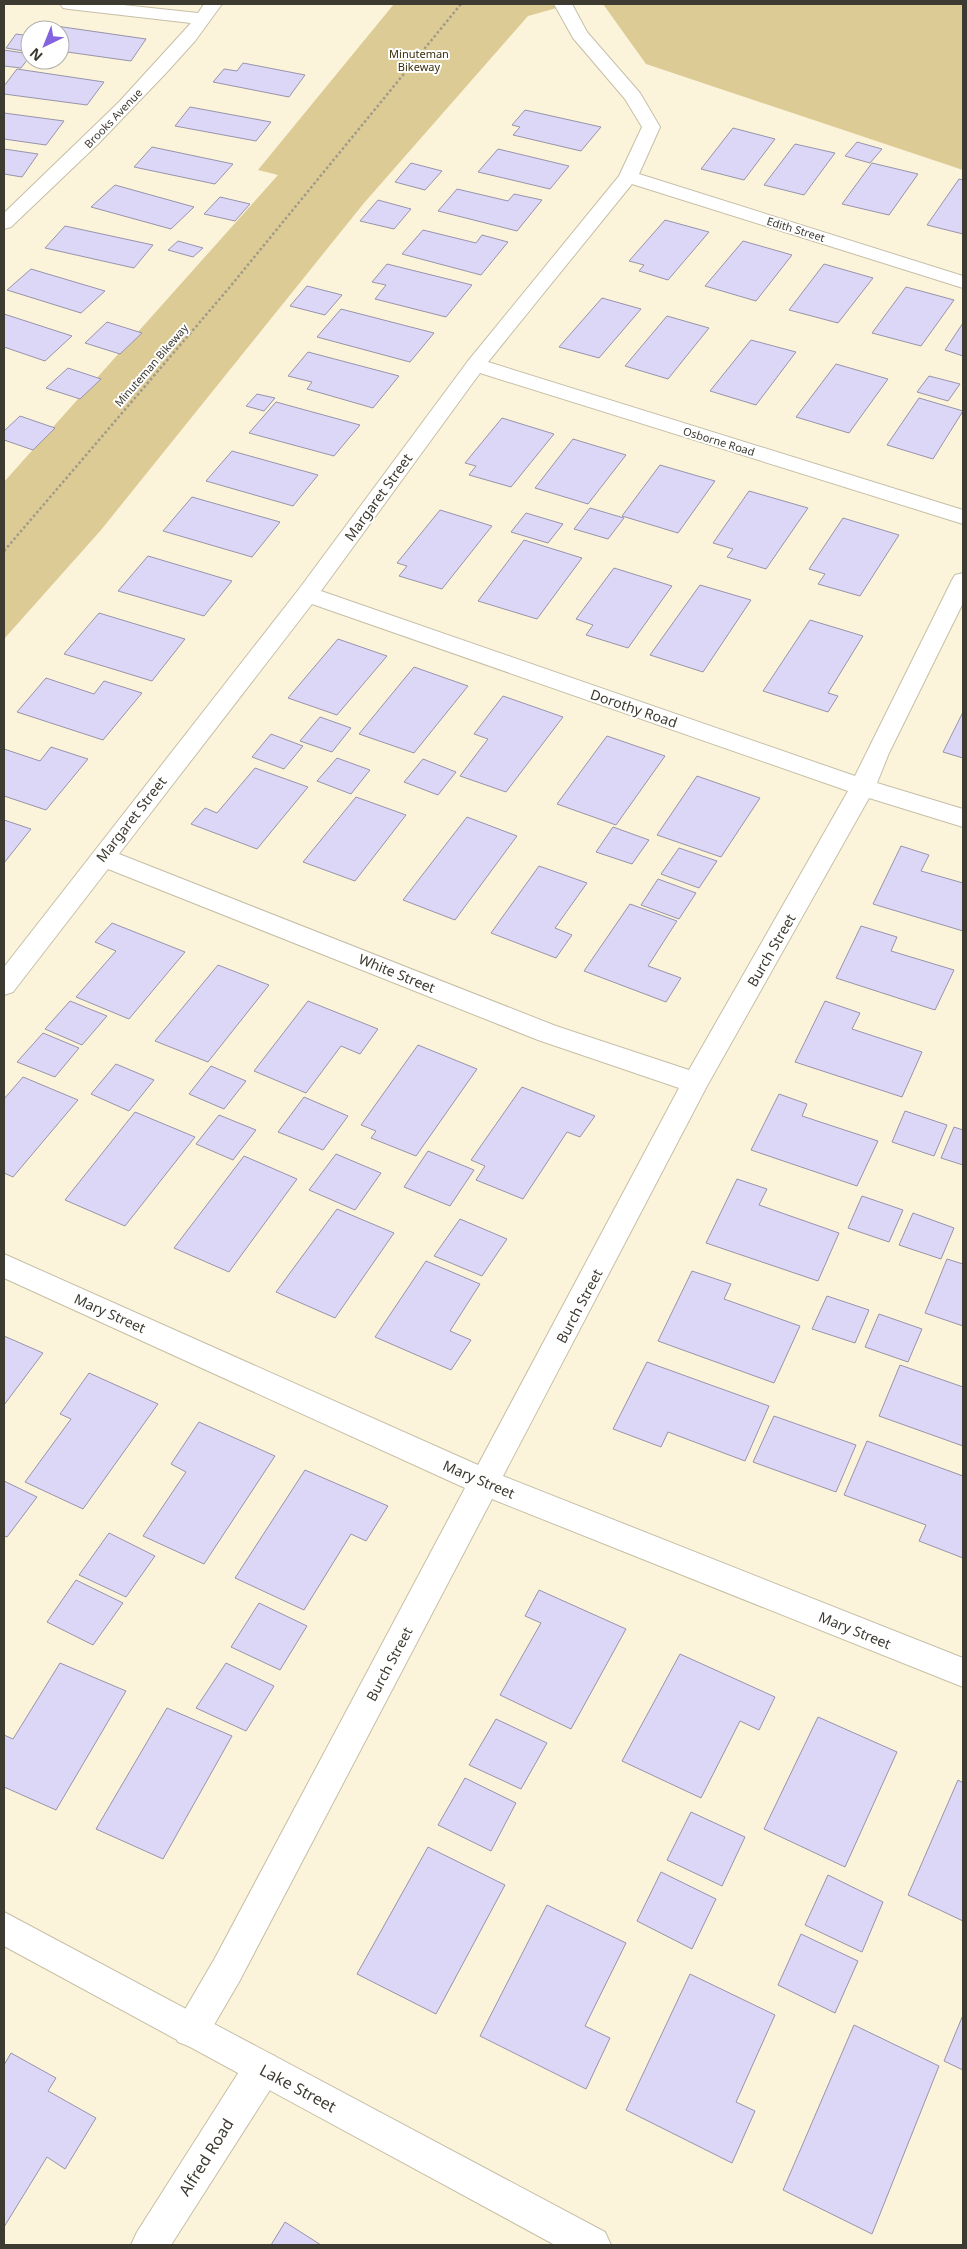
<svg xmlns="http://www.w3.org/2000/svg" width="967" height="2249" font-family="'Noto Sans',sans-serif">
  <style>
    .green { fill: #dccb95 }
    .building { fill: #dcd7f6; stroke: #9894ab }
    .lines { fill: none; stroke-linecap: round; stroke-linejoin: round }
    .minor-casing { stroke: #c6bfa7; stroke-width: 2 }
    .major-casing { stroke: #c6bfa7; stroke-width: 2 }
    .path { stroke: #a09a89; stroke-width: 2.5; stroke-dasharray: 2.5 2.5; stroke-linecap: butt }
    .minor { fill: #fff; fill-rule: evenodd }
    .major { fill: #fff; fill-rule: evenodd }
    .labels { text-anchor: middle; dominant-baseline: central; stroke-width: 4; stroke-linejoin: round; paint-order: stroke }
    .far-park-label { font-size: 11px; fill: #382e09; stroke: #fff }
    .far-street-label { font-size: 11px; fill: #3d3a31; stroke: #fff }
    .street-label { font-size: 14px; fill: #3d3a31; stroke: #fff }
    .near-street-label { font-size: 16px; fill: #3d3a31; stroke: #fff }
  </style>
  <rect width="100%" height="100%" fill="#fbf3da"/>
  <path class="green" d="M394,4h177l-43,12 -164,187 -263,327 -97,109v-157l274,-307 -20,-5z
    M603,4h360v166l-317,-106z"/>
  <path class="building" d="M56,26l90,13 -15,22 -71,-10v-21h-7z
    M16,34l14,2v16l-24,-4z
    M4,50l26,4v2l-9,12 -17,-2z
    M243,63l62,12 -16,22 -76,-15 11,-13 13,2z
    M17,69l87,13 -17,23 -83,-11v-8z
    M190,107l81,15 -15,19 -81,-15z
    M525,110l76,17 -20,24 -68,-16 7,-8 -8,-2z
    M4,113l60,8 -18,24 -42,-6z
    M733,128l42,11 -31,41 -43,-11z
    M857,142l25,7 -12,14 -25,-7z
    M795,144l40,9 -31,42 -40,-10z
    M152,147l81,17 -18,20 -81,-17z
    M4,149l34,5 -16,23 -18,-3z
    M498,149l71,17 -19,23 -72,-17z
    M411,163l31,8 -17,19 -30,-8z
    M872,163l46,11 -29,41 -47,-11z
    M959,179l4,1v54l-36,-9z
    M115,185l79,22 -23,22 -80,-22z
    M457,189l51,12 6,-7 28,6 -25,31 -79,-20z
    M220,197l30,7 -15,17 -31,-7z
    M378,200l33,9 -17,20 -34,-8z
    M665,220l44,12 -41,48 -29,-9 5,-6 -15,-4z
    M65,226l88,19 -19,23 -89,-20z
    M423,230l53,13 6,-8 26,7 -27,33 -79,-21z
    M178,241l25,7 -10,9 -25,-7z
    M743,241l49,14 -36,46 -51,-15z
    M387,264l85,21 -26,32 -71,-18 11,-14 -14,-3z
    M824,264l49,14 -35,45 -49,-13z
    M31,269l74,22 -24,22 -74,-23z
    M307,286l35,9 -17,20 -35,-9z
    M906,287l48,13 -33,46 -49,-13z
    M602,298l39,11 -42,49 -40,-11z
    M341,309l93,24 -24,29 -93,-25z
    M4,314l68,22 -27,25 -41,-14z
    M667,316l42,12 -41,51 -43,-13z
    M107,322l35,11 -22,21 -35,-11z
    M963,323v33l-18,-6z
    M751,340l45,12 -40,53 -46,-14z
    M308,352l91,24 -26,32 -66,-19 5,-7 -24,-6z
    M836,364l52,15 -39,54 -53,-16z
    M68,368l33,11 -21,20 -34,-11z
    M929,376l31,8 -12,17 -31,-9z
    M257,394l18,4 -11,13 -18,-5z
    M919,398l44,13 -30,48 -46,-14z
    M276,402l84,23 -26,31 -85,-23z
    M20,416l35,12 -22,22 -29,-10v-9z
    M502,418l52,16 -43,53 -42,-12 7,-9 -11,-3z
    M573,439l53,16 -38,49 -53,-16z
    M232,451l86,24 -25,31 -87,-25z
    M660,465l55,16 -37,52 -56,-17z
    M749,491l59,17 -42,61 -39,-12 6,-8 -20,-6z
    M192,497l88,25 -28,35 -89,-26z
    M590,508l34,10 -16,21 -34,-10z
    M440,510l52,16 -50,63 -43,-13 8,-10 -10,-3z
    M526,513l37,11 -15,19 -37,-11z
    M843,518l56,17 -39,61 -42,-12 7,-10 -16,-5z
    M524,540l58,18 -45,61 -59,-18z
    M148,556l84,25 -28,35 -86,-25z
    M614,568l58,18 -44,62 -42,-13 7,-10 -17,-6z
    M700,585l51,15 -48,72 -53,-17z
    M99,613l86,26 -33,42 -88,-27z
    M810,620l53,16 -35,57 10,3 -10,16 -65,-21z
    M338,639l49,17 -50,59 -49,-17z
    M414,667l54,19 -54,67 -55,-19z
    M46,678l48,16 10,-13 38,12 -39,47 -86,-28z
    M503,696l60,21 -57,75 -46,-16 28,-37 -14,-5z
    M963,712v46l-20,-6z
    M320,717l31,11 -19,24 -32,-11z
    M271,734l32,12 -19,23 -32,-12z
    M607,736l58,20 -49,69 -59,-21z
    M51,747l37,12 -42,51 -42,-14v-47l36,12z
    M337,758l33,12 -19,24 -34,-13z
    M423,759l33,13 -18,23 -34,-13z
    M255,768l53,19 -51,62 -66,-25 14,-16 12,5z
    M697,776l63,22 -39,59 -64,-22z
    M356,797l50,18 -51,66 -52,-19z
    M467,817l50,19 -62,84 -52,-20z
    M4,820l27,9 -27,34z
    M613,827l36,13 -17,24 -36,-12z
    M901,846l28,9 -8,16 42,12v48l-90,-27z
    M679,848l38,13 -18,27 -38,-14z
    M539,866l48,17 -32,45 17,7 -16,23 -65,-25z
    M658,879l38,14 -17,26 -38,-14z
    M630,904l47,17 -29,45 33,12 -15,24 -82,-31z
    M112,923l73,29 -56,67 -53,-22 40,-46 -21,-9z
    M861,926l36,11 -6,14 63,19 -19,40 -99,-32z
    M218,965l51,20 -61,77 -53,-21z
    M70,1001l37,15 -25,29 -37,-16z
    M308,1001l70,28 -18,25 -19,-8 -35,47 -52,-22z
    M825,1001l35,12 -8,16 70,23 -20,45 -107,-35z
    M43,1033l36,15 -24,29 -38,-15z
    M418,1045l59,24 -61,87 -45,-18 5,-7 -15,-6z
    M116,1064l38,16 -25,31 -38,-17z
    M211,1066l35,15 -22,28 -35,-15z
    M23,1077l55,23 -65,77 -9,-4v-74z
    M522,1087l73,29 -15,21 -13,-5 -44,67 -47,-19 9,-14 -14,-6z
    M779,1094l28,10 -5,12 76,25 -21,45 -106,-36z
    M304,1097l44,19 -25,34 -45,-18z
    M905,1111l42,14 -13,31 -42,-14z
    M135,1112l60,25 -70,89 -60,-26z
    M219,1115l37,15 -23,30 -37,-16z
    M954,1127l9,3v35l-22,-7z
    M428,1151l46,19 -24,36 -46,-19z
    M336,1154l45,19 -26,37 -46,-20z
    M244,1156l53,23 -68,93 -55,-24z
    M737,1179l30,10 -8,16 80,28 -21,48 -112,-38z
    M862,1196l41,14 -14,32 -41,-14z
    M337,1209l57,24 -59,85 -59,-26z
    M913,1213l41,15 -13,31 -42,-14z
    M460,1219l47,20 -25,37 -48,-20z
    M947,1259l16,5v62l-38,-13z
    M426,1261l54,23 -30,47 21,9 -20,30 -76,-33z
    M692,1271l39,13 -7,15 76,27 -26,57 -116,-42z
    M827,1296l42,14 -14,33 -43,-14z
    M879,1314l43,15 -14,33 -43,-15z
    M4,1336l39,17 -39,52z
    M647,1362l122,44 -24,55 -77,-29 -7,15 -48,-18z
    M900,1365l63,22v59l-84,-30z
    M89,1373l69,31 -75,105 -58,-27 46,-63 -11,-5z
    M774,1416l82,29 -20,47 -83,-30z
    M199,1422l76,34 -71,108 -61,-28 43,-64 -15,-8z
    M867,1441l96,35v82l-44,-17 7,-16 -82,-30z
    M305,1470l83,36 -22,35 -15,-7 -47,76 -69,-32z
    M4,1481l33,16 -30,40 -3,-1z
    M109,1533l46,23 -29,41 -47,-22z
    M76,1580l47,23 -30,42 -46,-23z
    M539,1590l87,39 -55,100 -71,-34 41,-72 -16,-7z
    M259,1603l48,23 -27,44 -49,-23z
    M680,1654l95,43 -16,33 -19,-9 -39,77 -79,-37z
    M60,1663l66,28 -70,119 -52,-23v-52l9,4z
    M226,1663l48,23 -28,45 -50,-23z
    M167,1708l65,28 -69,123 -67,-30z
    M818,1717l79,35 -52,115 -81,-38z
    M496,1719l51,24 -26,46 -52,-24z
    M465,1778l51,25 -25,48 -53,-26z
    M958,1780l5,3v138l-55,-26z
    M691,1812l54,25 -23,49 -55,-26z
    M428,1847l77,38 -69,129 -79,-40z
    M661,1872l55,27 -24,50 -55,-28z
    M828,1875l55,27 -21,50 -57,-27z
    M547,1905l79,38 -41,83 25,12 -24,51 -106,-53z
    M801,1934l57,27 -23,52 -57,-28z
    M690,1974l85,41 -39,87 19,9 -23,52 -106,-53z
    M963,2015v55l-19,-9z
    M854,2025l85,41 -67,168 -89,-44z
    M11,2053l45,25 -8,13 48,27 -31,51 -18,-12 -43,70v-162z
    M285,2222l36,23h-50z"/>
  <g class="lines">
    <g class="minor-casing">
      <path id="minor" d="M60,4h54l84,9 6,-9h18l-27,37 -28,31 -69,72 -87,83 -7,2v-16l115,-111 72,-79 -122,-14 -6,-1z
        M554,4h18l15,28 53,61 20,34 -21,47 324,102v12l-331,-104 -144,178 475,148v14l-483,-151 -159,218 534,185 97,-196 3,-5 8,-2v30l-74,150 -12,30 86,26v18l-94,-29 -162,288 -204,390 460,182v29l-471,-188 -253,483 -35,60 -13,5 -13,-5 -5,-12 42,-72 250,-470 -461,-210v-24l474,211 201,-377 -141,-48 -430,-171 -95,123 -9,3v-28l295,-378 169,-228 151,-185 23,-49 -17,-28 -52,-61zM312,604l536,187 -159,279 -133,-44 -437,-172z
        M262,2051l13,5 5,13 -5,13 -104,163h-40l6,-13 112,-176z"/>
    </g>
    <g class="major-casing">
      <path id="major" d="M4,1912l601,320 6,13h-56l-551,-299z"/>
    </g>
    <path class="path" d="M4,551l225,-263 232,-284"/>
    <use href="#minor" class="minor"/>
    <use href="#major" class="major"/>
  </g>
  <g class="labels">
    <g class="far-park-label">
      <text x="419" y="53">Minuteman<tspan x="419" dy="13">Bikeway</tspan></text>
    </g>
    <g class="far-street-label">
      <text transform="translate(113 118) rotate(-46)">Brooks Avenue</text>
      <text transform="translate(796 229) rotate(17)">Edith Street</text>
      <text transform="translate(151 365) rotate(-49)">Minuteman Bikeway</text>
      <text transform="translate(719 441) rotate(17)">Osborne Road</text>
    </g>
    <g class="street-label">
      <text transform="translate(378 497) rotate(-54)">Margaret Street</text>
      <text transform="translate(634 708) rotate(19)">Dorothy Road</text>
      <text transform="translate(131 819) rotate(-52)">Margaret Street</text>
      <text transform="translate(771 950) rotate(-60)">Burch Street</text>
      <text transform="translate(397 973) rotate(22)">White Street</text>
      <text transform="translate(579 1306) rotate(-62)">Burch Street</text>
      <text transform="translate(110 1313) rotate(24)">Mary Street</text>
      <text transform="translate(479 1479) rotate(23)">Mary Street</text>
      <text transform="translate(855 1630) rotate(22)">Mary Street</text>
      <text transform="translate(389 1664) rotate(-62)">Burch Street</text>
    </g>
    <g class="near-street-label">
      <text transform="translate(298 2088) rotate(28)">Lake Street</text>
      <text transform="translate(206 2157) rotate(-58)">Alfred Road</text>
    </g>
  </g>
  <rect width="967" height="2249" fill="none" stroke="#3d3a31" stroke-width="10"/>
  <g transform="translate(45 45) rotate(223)"><circle r="24" fill="#ffffff" stroke="#b1b0ad"/>
  <path d="M0-4L9 19L0 12L-9 19Z" fill="#8463de"/>
  <text y="-8" font-size="14" font-weight="bold" text-anchor="middle" fill="#3d3a31">N</text>
  </g>
</svg>
